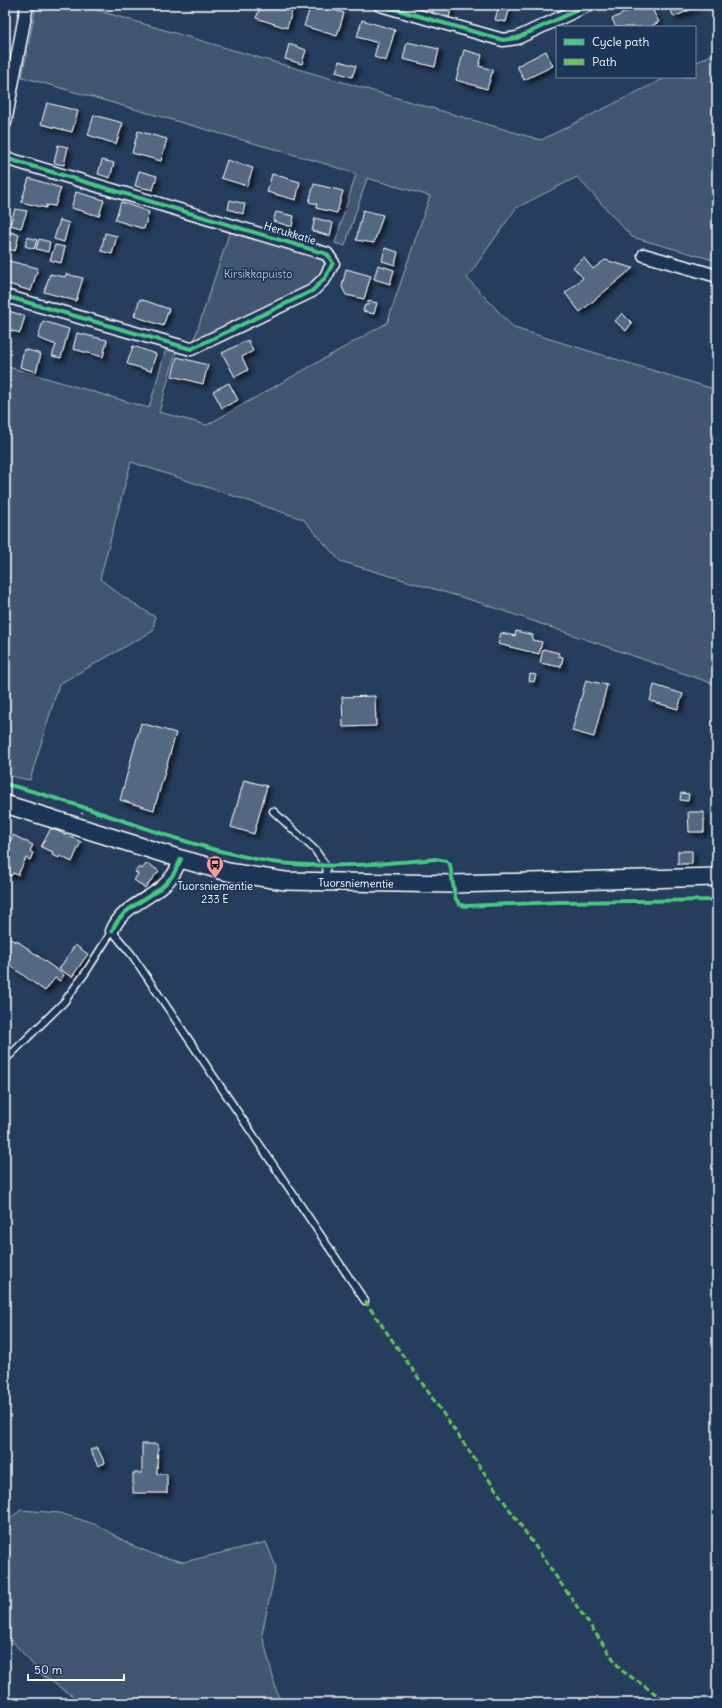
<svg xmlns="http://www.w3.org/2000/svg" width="722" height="1708" font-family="Delius,sans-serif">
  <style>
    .green { fill: #425672; stroke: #a0aab8 }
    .building { fill: #556781; stroke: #fff; filter: url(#shadow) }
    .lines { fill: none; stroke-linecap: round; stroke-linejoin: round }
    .lane-casing { stroke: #fff; stroke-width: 9 }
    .street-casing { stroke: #fff; stroke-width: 15 }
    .secondary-casing { stroke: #fff; stroke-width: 20 }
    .path { stroke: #fff; stroke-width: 2.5; stroke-dasharray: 1 3; stroke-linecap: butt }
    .lane { stroke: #1d3557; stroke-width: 6 }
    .street { stroke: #1d3557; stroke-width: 12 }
    .secondary { stroke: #1d3557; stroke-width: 17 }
    .quiet { stroke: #6ac65a; stroke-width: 3; stroke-dasharray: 6 3; stroke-linecap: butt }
    .cycleway-casing { stroke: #1d3557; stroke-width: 6 }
    .cycleway { stroke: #46c982; stroke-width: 4 }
    .labels { text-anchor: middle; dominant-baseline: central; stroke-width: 3.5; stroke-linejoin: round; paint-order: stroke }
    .street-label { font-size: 11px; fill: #fff; stroke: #1d3557 }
    .park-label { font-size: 11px; fill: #bdc4ce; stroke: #1d3557 }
    .poi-label { font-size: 11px; fill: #fff; stroke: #1d3557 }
  </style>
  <defs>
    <filter id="shadow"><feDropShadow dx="3.5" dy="3.5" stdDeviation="2" flood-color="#0009"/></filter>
  </defs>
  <rect width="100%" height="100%" fill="#263d5e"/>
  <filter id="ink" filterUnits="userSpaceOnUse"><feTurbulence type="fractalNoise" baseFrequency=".025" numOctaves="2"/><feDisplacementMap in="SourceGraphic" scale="8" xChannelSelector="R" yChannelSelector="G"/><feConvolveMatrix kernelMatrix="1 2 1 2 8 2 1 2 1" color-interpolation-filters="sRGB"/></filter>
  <g filter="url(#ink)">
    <path class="green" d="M36,5h43l462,135 126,-63h28v-14l22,-11v209l-85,-24 -55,-60 -61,31 -49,70 47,50 203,62v295l-236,-82 -141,-42 -37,-42 -172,-57 -31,117 22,17 33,21 -2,14 -94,53 -29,96 -25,-5v-409l144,42 17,-59 10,3 -17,60 48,13 180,-102 43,-127 -63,-18 -22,68 -10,-3 21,-69 -33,-11 -301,-86z
      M232,225l95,29 6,9 -12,20 -130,66z
      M21,1510l39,3 37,12 34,20 27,11 26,6 82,-20 10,25 -14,67 14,55 5,14h-198l-41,-28 -37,-42v-111z"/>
    <path class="building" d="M261,5h33l-7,23 -31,-10z
      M311,5h6l27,8 -7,23 -33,-10z
      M434,5h18l-3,13 -17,-4z
      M499,5l11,2 -4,15 -11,-2z
      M640,5h10l9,17 -9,5h-34l-4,-8z
      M668,5h32l-26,12z
      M362,20l33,10 -9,31 -12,-4 4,-14 -21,-6z
      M407,42l32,7 -4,18 -32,-8z
      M289,44l17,6 -4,14 -17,-5z
      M464,50l18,5 -3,11 14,4 -6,19 -31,-9z
      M546,51l7,15 -29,14 -7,-14z
      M339,61l17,5 -4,11 -16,-5z
      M47,103l31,8 -6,21 -31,-8z
      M94,115l29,8 -7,21 -28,-9z
      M138,131l29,8 -6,22 -29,-8z
      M58,145l10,2 -4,18 -10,-2z
      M102,160l12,3 -4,15 -12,-4z
      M227,160l26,8 -6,18 -26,-8z
      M139,171l18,5 -4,14 -18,-4z
      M272,174l28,8 -4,18 -29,-8z
      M29,178l32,10 -6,18 -9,-1v3l-25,-6z
      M314,184l29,7 -6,22 -21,-5 1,-4 -8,-2z
      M76,192l28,8 -5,16 -28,-8z
      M230,200l15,4 -2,10 -15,-5z
      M121,202l28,10 -5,17 -29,-9z
      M15,209l12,2 -6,17 -11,-3z
      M363,210l20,5 -9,28 -18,-3z
      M276,212l18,4 -2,11 -19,-6z
      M315,218l18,5 -3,13 -18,-5z
      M60,220l9,3 -5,19 -10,-3z
      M11,232l8,3 -4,16 -9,-3z
      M105,233l12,3 -5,18 -11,-3z
      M28,237l9,3 -3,9 -9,-3z
      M39,239l11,3 -2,10 -12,-3z
      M55,245l10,2 -4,16 -11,-3z
      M385,248l13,4 -3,13 -13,-4z
      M584,258l9,11 12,-9 28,8 -53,44 -15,-19 18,-15 -10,-11z
      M5,260l33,8 -7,23 -26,-8z
      M378,265l16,5 -4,14 -16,-5z
      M346,269l25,7 -7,23 -18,-4 -4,-8z
      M50,274l15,3 1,-3 17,4 -7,23 -32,-9z
      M140,299l29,10 -6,17 -29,-10z
      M368,301l9,2 -3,11 -11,-3 2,-6h3z
      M5,310l20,6 -5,17 -15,-4z
      M622,313l10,10 -6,8 -11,-10z
      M43,321l26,8 -8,29 -9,-2 4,-11 -18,-7z
      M77,333l30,7 -4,17 -30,-8z
      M248,340l5,11 -11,6 6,13 -13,7 -13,-24z
      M133,346l23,8 -5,17 -24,-7z
      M24,349l17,5 -5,18 -16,-5z
      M177,357l31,8 -5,19 -31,-8z
      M229,383l9,17 -16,8 -9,-17z
      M516,631l17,4 -1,5 10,2 -3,12 -41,-10 3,-11 14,3z
      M543,649l16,4 -1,3 5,1 -2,10 -21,-4z
      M530,674l6,1 -2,7 -5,-1z
      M586,680l21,5 -13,52 -22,-6z
      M654,685l29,9 -5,15 -28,-8z
      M375,696l1,30 -33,1 -1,-30z
      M141,723l35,10 -22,77 -34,-10z
      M244,780l23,6 -13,48 -23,-7z
      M681,793l8,1 -1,7 -8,-1z
      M688,812h16v20h-15z
      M51,828l30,14 -9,20 -12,-6 -1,2 -7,-3 1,-3 -12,-5z
      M13,835l20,10 -3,6 3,2 -3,7 -4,-2 -8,17 -5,-2 -2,3 -6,-3v-21z
      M678,851h14v13h-14z
      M147,863l12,8 -14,17 -11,-8 4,-6 -3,-2 4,-5 3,2z
      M5,935l10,7 1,-2 48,35 -4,6 -5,-3 -10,13 -40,-29z
      M75,945l13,9 -16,23 -13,-8z
      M142,1444h16l-1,30h10v19h-34v-20h9z
      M97,1447l8,16 -7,3 -8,-16z"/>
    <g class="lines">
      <g class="lane-casing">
        <path id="lane" d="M273,811l42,39 11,16 1,14
          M5,1060l59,-58 22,-30 26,-41 20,24 233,346"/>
      </g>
      <g class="street-casing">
        <path id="street" d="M380,5l123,35 14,-2 71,-33
          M5,123l22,-118
          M5,158l322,96 6,9 -8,15 -13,13 -121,58 -186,-53
          M644,255l73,21
          M112,931c11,-28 44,-32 60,-55 4,-5 6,-11 9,-17"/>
      </g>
      <g class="secondary-casing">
        <path id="secondary" d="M5,804l176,55 47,13 57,9 168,3 264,-7"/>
      </g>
      <path class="path" d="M82,814l3,-6"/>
      <use href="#lane" class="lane"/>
      <use href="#street" class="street"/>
      <use href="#secondary" class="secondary"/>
      <path class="quiet" d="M365,1301l256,369 48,33"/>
      <g class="cycleway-casing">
        <path id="cycleway" d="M380,5l123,35 14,-2 71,-33
          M5,158l322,96 6,9 -8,15 -13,13 -121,58 -186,-53
          M5,784c71,17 139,47 211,66 18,4 37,9 56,12 55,7 108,2 163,-3l11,2 4,3 5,33 4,7 6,2 94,-4 158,-2
          M112,931c11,-28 44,-32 60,-55 4,-5 6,-11 9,-17"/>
      </g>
      <use href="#cycleway" class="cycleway"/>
    </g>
  </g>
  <defs>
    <g id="bus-pin" transform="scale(0.9)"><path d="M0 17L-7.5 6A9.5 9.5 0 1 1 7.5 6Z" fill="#ff9aa2" stroke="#1d3557"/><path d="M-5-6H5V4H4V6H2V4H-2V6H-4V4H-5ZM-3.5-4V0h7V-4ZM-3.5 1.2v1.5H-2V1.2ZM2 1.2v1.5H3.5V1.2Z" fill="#111"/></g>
  </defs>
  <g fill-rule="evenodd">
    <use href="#bus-pin" x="215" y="864"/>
  </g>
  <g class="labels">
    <g class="street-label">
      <text transform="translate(290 233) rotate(17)">Herukkatie</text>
      <text transform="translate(356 883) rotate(1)">Tuorsniementie</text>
    </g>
    <g class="park-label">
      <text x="258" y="274">Kirsikkapuisto</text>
    </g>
    <g class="poi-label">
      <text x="215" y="886">Tuorsniementie<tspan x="215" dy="13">233 E</tspan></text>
    </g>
  </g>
  <rect width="722" height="1708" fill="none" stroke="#1d3557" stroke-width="20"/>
  <rect x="10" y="10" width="702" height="1688" fill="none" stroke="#fff" stroke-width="1.5" filter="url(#ink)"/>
  <rect x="556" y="26" width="140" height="52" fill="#1d3557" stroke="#77869a"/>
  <rect x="564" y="39" width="20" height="6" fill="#46c982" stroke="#77869a"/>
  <text x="592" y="46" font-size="12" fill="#ffffff">Cycle path</text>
  <rect x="564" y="59" width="20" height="6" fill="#6ac65a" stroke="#77869a"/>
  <text x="592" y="66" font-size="12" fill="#ffffff">Path</text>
  <path d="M28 1674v6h96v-6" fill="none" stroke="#ffffff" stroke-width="2"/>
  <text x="34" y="1674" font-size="12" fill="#ffffff" stroke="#1d3557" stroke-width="3" paint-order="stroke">50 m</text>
</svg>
